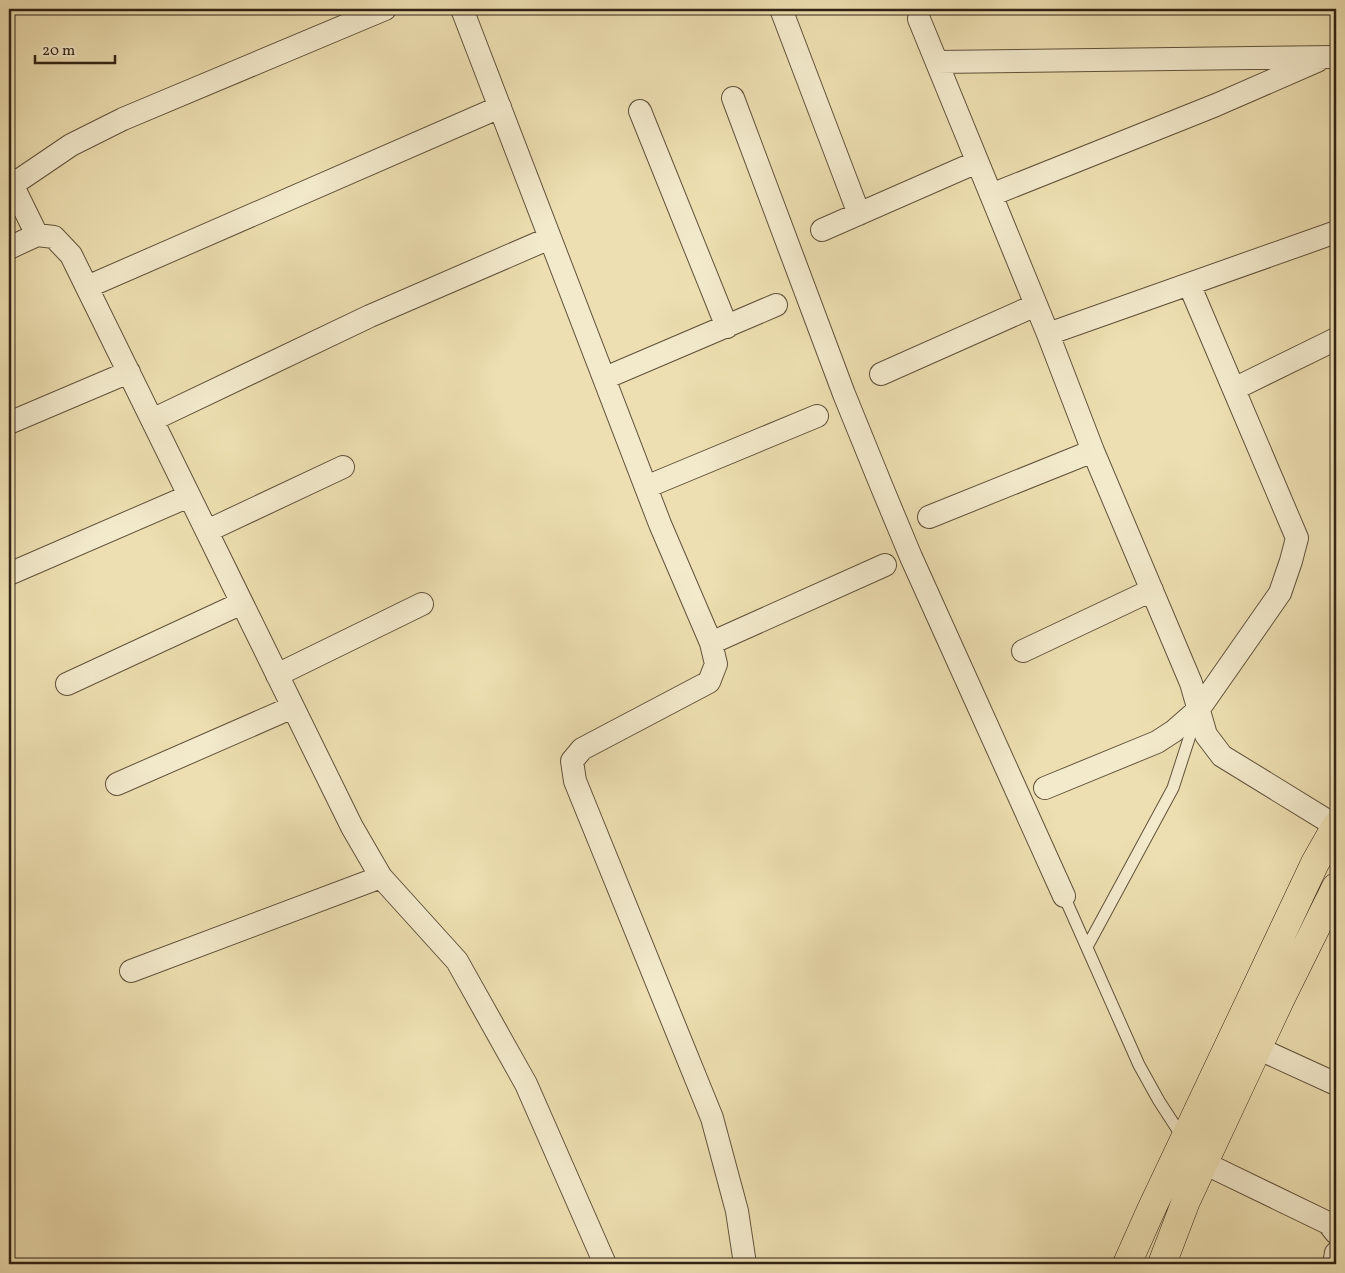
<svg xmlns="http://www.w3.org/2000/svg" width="1345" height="1273" font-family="Vollkorn,serif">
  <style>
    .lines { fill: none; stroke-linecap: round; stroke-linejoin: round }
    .service-casing { stroke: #60523b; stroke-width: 13 }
    .minor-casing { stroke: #60523b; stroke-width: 24 }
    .primary-casing { stroke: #312314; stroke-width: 29 }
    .service { stroke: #f3eacc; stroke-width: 11 }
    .minor { stroke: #f3eacc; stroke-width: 22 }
    .primary { stroke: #eddfb1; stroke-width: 28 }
  </style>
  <rect width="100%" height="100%" fill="#eddfb1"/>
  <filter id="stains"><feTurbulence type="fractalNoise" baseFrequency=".004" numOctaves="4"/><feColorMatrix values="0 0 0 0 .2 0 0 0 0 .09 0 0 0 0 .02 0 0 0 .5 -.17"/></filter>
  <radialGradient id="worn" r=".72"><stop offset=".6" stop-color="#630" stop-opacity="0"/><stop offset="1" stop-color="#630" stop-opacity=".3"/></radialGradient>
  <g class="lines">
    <g class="service-casing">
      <path id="service" d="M1064,896l75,169 20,36 24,37
        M1087,947l86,-159 23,-71"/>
    </g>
    <g class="minor-casing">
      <path id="minor" d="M462,9l198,515 51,119 5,21 -7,18 -127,67 -10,12 3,20 137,337 25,93 8,53
        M781,9l78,205
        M919,19l129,315 45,117 98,232 15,52 16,21 114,70
        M937,62l399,-5
        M733,98l111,296 37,91 30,72 153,339
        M640,111l87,216
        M9,178l28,57
        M12,185l59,-40 52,-26 262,-110
        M991,195l225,-90 101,-44
        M822,230l155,-68
        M9,248l28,-13 17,2 17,18 281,572 29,50 76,84 69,123 79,180
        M87,287l413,-180
        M1048,334l288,-102
        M881,374l155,-69
        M605,378l171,-73
        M1234,389l102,-50
        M152,420l218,-104 180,-78
        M9,423l120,-51
        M646,487l171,-71
        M929,517l164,-66
        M207,531l136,-64
        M9,574l180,-78
        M711,643l174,-78
        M1023,651l129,-61
        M277,675l145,-71
        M67,684l175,-81
        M117,784l176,-77
        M1045,788l112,-46 17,-11 25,-22 81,-116 11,-32 6,-23 -108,-254
        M131,971l250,-94
        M1242,1041l94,43
        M1194,1151l10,12 124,60 8,10
        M1334,1264l2,-11"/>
    </g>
    <g class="primary-casing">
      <path id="primary" d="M1127,1264l24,-54 164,-347 21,-37
        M1162,1264l24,-63 94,-201 56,-113"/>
    </g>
    <use href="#service" class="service"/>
    <use href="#minor" class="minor"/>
    <use href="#primary" class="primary"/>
  </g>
  <rect width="1345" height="1273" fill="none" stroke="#eddfb1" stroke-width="30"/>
  <rect x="10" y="10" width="1325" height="1253" fill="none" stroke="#312314" stroke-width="2.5"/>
  <rect x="15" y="15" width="1315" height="1243" fill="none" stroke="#312314"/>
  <path d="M35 55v8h80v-8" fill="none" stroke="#312314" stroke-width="2.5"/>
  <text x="42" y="55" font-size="15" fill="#312314" stroke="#f3eacc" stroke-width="4" paint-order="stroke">20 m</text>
  <rect width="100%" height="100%" filter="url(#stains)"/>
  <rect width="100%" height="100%" fill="url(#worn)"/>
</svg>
